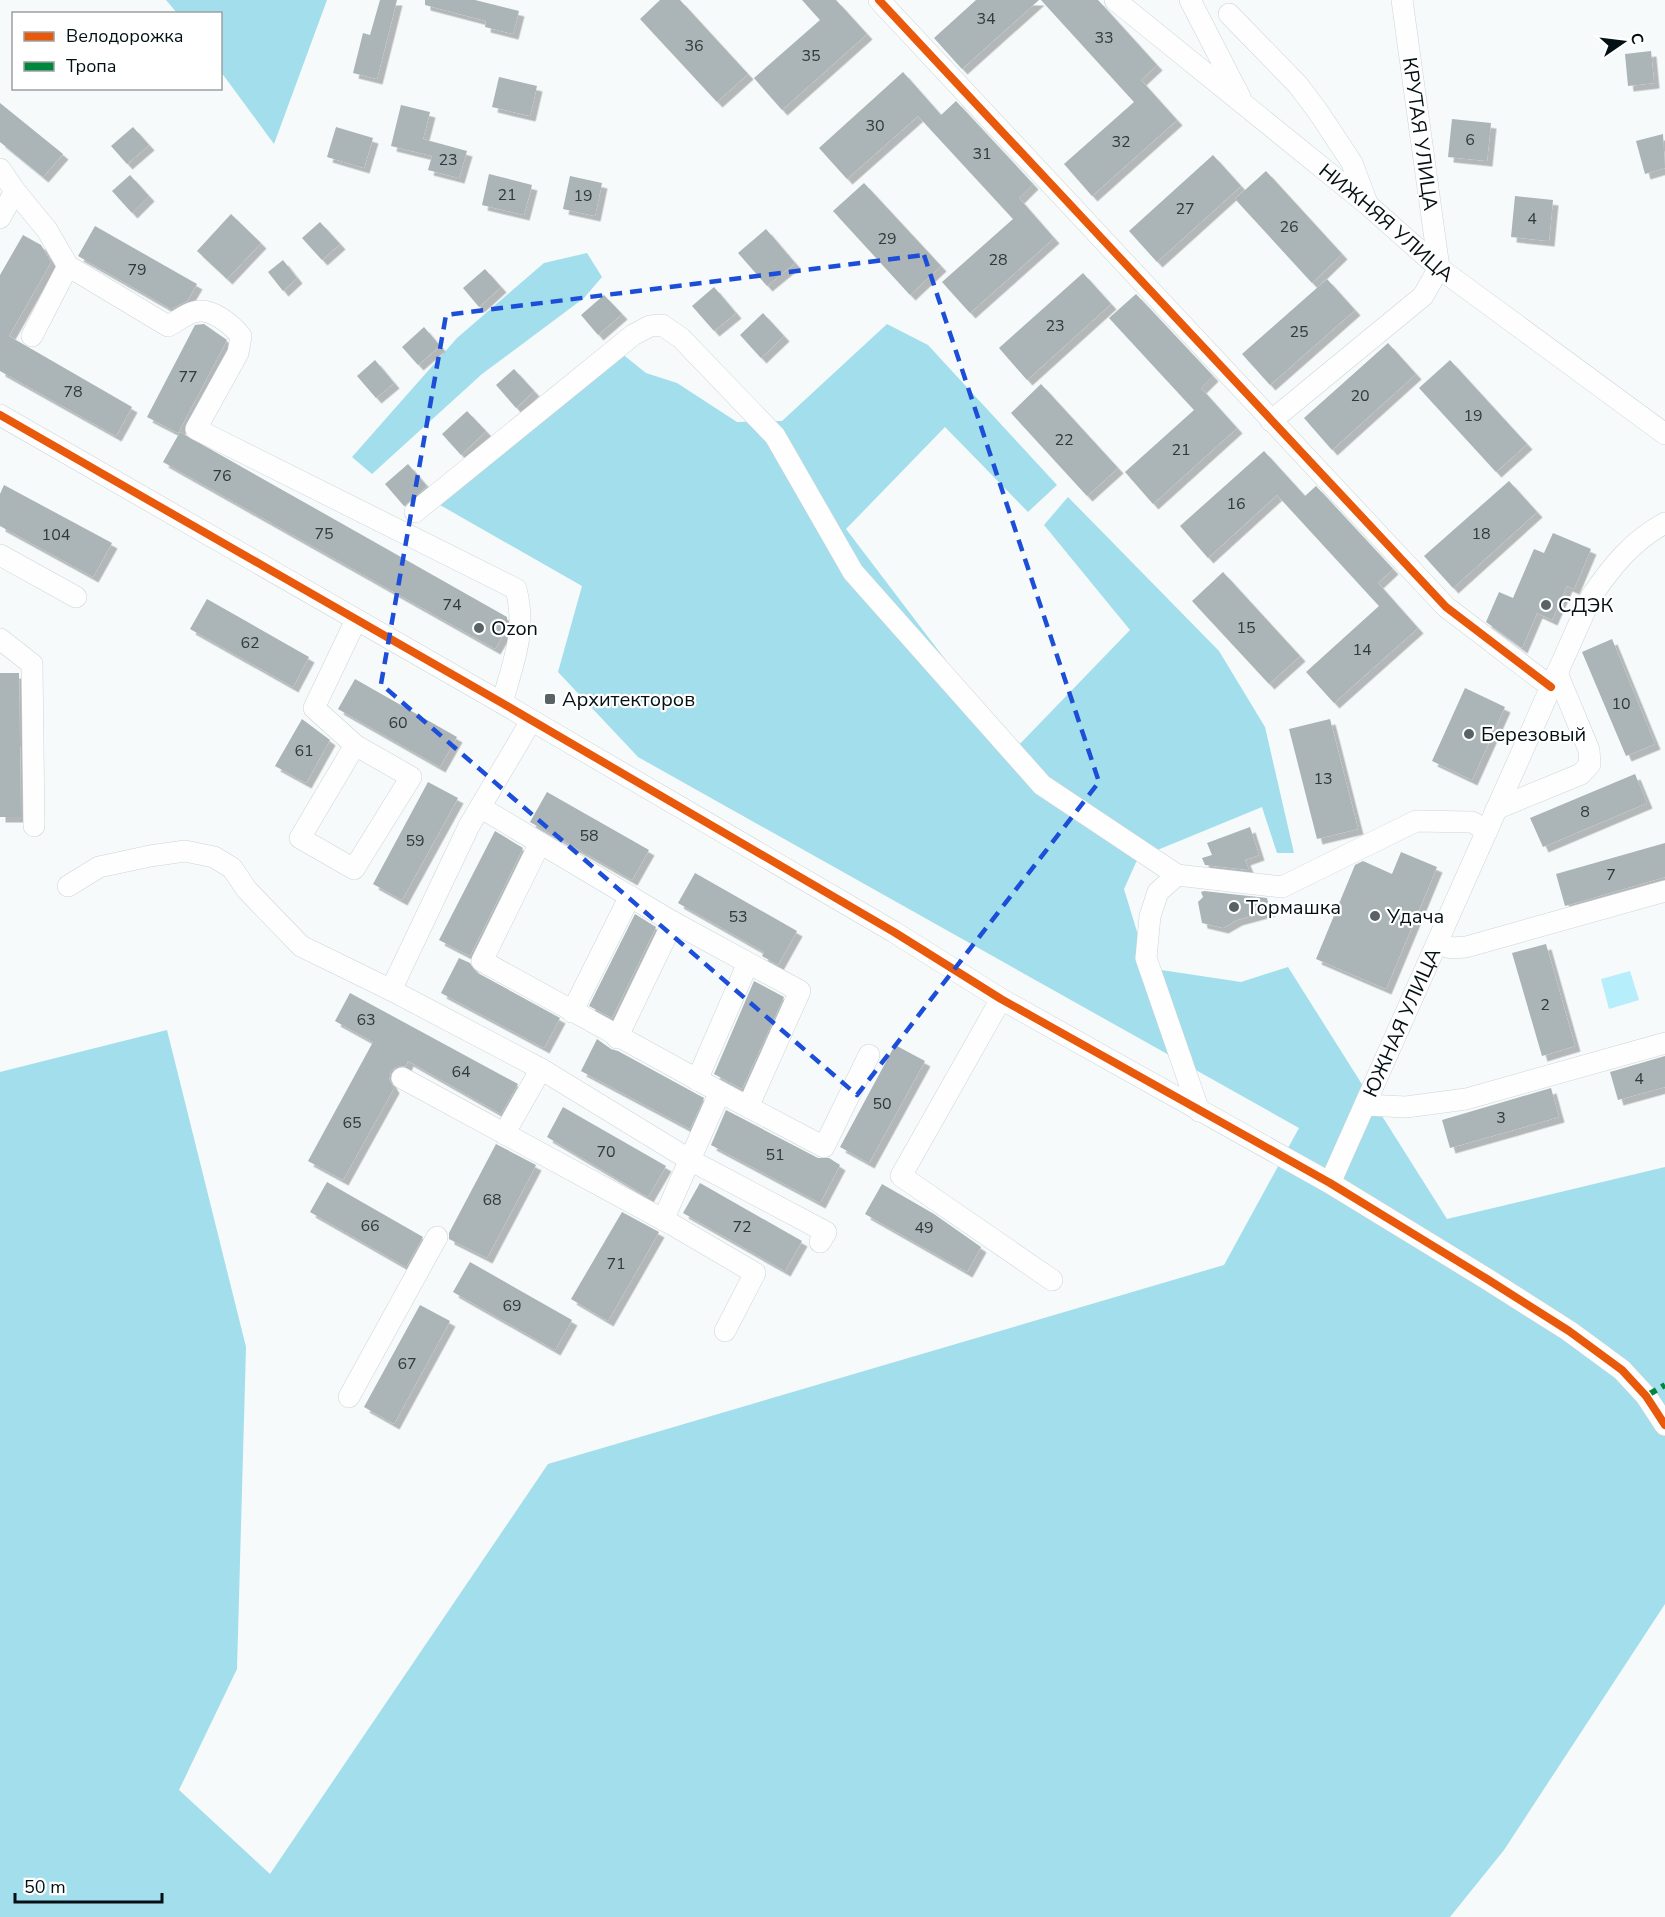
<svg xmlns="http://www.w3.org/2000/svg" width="1665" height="1917" font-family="'Nunito Sans',sans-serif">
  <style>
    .green { fill: #b7eefb }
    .forest { fill: #a2deec }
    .building { fill: #abb4b6; filter: url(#shadow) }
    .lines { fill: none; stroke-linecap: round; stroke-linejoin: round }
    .minor-casing { stroke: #ccd5d8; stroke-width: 22 }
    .minor { stroke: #fefefe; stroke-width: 21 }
    .quiet { stroke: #00873e; stroke-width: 6; stroke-dasharray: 12 6; stroke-linecap: butt }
    .cycleway-casing { stroke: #fff; stroke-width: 11 }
    .cycleway { stroke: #e8590c; stroke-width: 8 }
    .marked { fill: none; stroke: #1d4ed8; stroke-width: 4.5; stroke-dasharray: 12 8; stroke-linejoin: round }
    .poi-dot { fill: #596365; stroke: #fff; stroke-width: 2 }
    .labels { text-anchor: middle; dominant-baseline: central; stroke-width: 4.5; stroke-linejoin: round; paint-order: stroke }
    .number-label { font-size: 16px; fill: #2e3a3c }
    .street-label { font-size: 20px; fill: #041114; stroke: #fff }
    .poi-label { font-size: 20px; fill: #041114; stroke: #fff; text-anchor: start }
  </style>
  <defs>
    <filter id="shadow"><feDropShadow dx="5.5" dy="5.5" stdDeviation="0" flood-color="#0004"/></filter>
  </defs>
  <rect width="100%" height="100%" fill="#f6fafb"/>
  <path class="green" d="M1630,971l9,29 -30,9 -8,-30z"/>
  <path class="forest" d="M166,0h161l-53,144 -53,-72 -1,-58 -43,-1z
    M587,253l15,24 -18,21 -102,76 -110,100 -20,-17 105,-119 87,-75z
    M887,324l41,21 129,140 -29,27 -83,-85 -99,102 168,221 116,-120 -86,-105 24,-28 151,154 46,76 29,126h-17l-15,-46 -124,51 -14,31 24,79 93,14 47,-15 159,252 218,-52v437l-161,246 -54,67h-1450v-845l167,-42 79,317 -9,322 -58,121 91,84 278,-410 676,-199 75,-137 -661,-371 -80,-85 24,-86 -149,-85 183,-152 30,24 31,10 60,39 45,-1z"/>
  <path class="building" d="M380,0h17l-20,79 -24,-6 10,-40 7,2z
    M425,0h50l44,11 -6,23 -28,-7 1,-6 -61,-16z
    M660,0h20l68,74 -31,28 -77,-83z
    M802,0h34l31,34 -85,76 -28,-32 66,-58z
    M976,0h63l-77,69 -28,-31z
    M1041,0h57l59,65 -16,15 36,40 -85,76 -28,-32 70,-62z
    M1651,51l3,32 -26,3 -3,-32z
    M903,72l38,43 15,-14 77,83 -14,14 35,40 -84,75 -28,-31 71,-63 -95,-103 -71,63 -28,-31z
    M499,77l38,9 -7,30 -38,-9z
    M0,103l63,51 -20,23 -43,-35z
    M401,105l29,7 -7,27 44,12 -8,27 -31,-8 4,-14 -41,-10z
    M1452,119l39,4 -4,38 -39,-4z
    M133,127l16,18 -22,19 -16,-18z
    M336,127l37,11 -9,30 -37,-11z
    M1663,134l2,34 -20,6 -9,-33z
    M1213,155l28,31 -84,76 -28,-31z
    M1266,171l76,83 -30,29 -77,-84z
    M489,174l43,11 -8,30 -42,-10z
    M130,175l19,21 -17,17 -20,-22z
    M570,176l32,7 -7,33 -32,-7z
    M864,183l77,83 -31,29 -77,-84z
    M1515,196l38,4 -4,41 -38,-4z
    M231,214l30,29 -34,36 -30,-28z
    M320,222l20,22 -18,16 -20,-22z
    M95,226l102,58 -10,17 -16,8 -93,-53z
    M766,229l29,34 -28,23 -29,-33z
    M23,235l18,10 10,17 -42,74 123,71 -16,29 -116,-65v-96z
    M283,260l14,18 -14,13 -15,-19z
    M485,269l16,18 -22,20 -16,-19z
    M1083,273l28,31 -84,76 -28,-32z
    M1327,279l28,31 -85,75 -28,-31z
    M714,287l22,26 -22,18 -22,-25z
    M1136,294l77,82 -12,12 36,40 -84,76 -28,-32 69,-62 -85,-92z
    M604,295l18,19 -24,21 -17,-20z
    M763,313l21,23 -23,22 -21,-23z
    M204,324l23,16 -49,93 -31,-16 48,-92z
    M424,327l16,19 -22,19 -16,-18z
    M1388,343l28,31 -84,76 -28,-32z
    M375,360l19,23 -18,15 -19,-22z
    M1450,360l77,84 -31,28 -77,-84z
    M514,369l20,22 -18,17 -20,-23z
    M1041,384l77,84 -31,28 -76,-83z
    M467,411l19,20 -25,24 -19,-21z
    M180,432l327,185v11l-12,21 -332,-187z
    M1264,451l41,45 11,-10 77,83 -15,14 40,45 -84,75 -28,-31 73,-66 -102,-111 -69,63 -28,-32z
    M408,464l19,22 -23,20 -19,-22z
    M1509,481l28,31 -84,76 -29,-32z
    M4,485l108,58 -19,34 -93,-51v-32z
    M1553,533l38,16 -17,40 -7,-3 -15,34 -15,-7 -15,35 -36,-26 13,-30 14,6 21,-49 10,4z
    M1223,572l77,84 -31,28 -77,-83z
    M207,599l102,58 -16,30 -103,-58z
    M1612,639l43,105 -29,12 -44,-104z
    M0,673h19l2,144h-21z
    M355,679l102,58 -17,30 -102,-58z
    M1465,688l40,19 -33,73 -40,-19z
    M302,719l28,21 -24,43 -31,-17z
    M1330,719l28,110 -41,10 -28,-110z
    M1635,774l12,29 -104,44 -13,-29z
    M428,782l30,16 -56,102 -29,-16z
    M547,792l102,58 -17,30 -102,-58z
    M1250,827l9,28 -14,5 4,10 -44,-5 -3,-7 10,-3 -5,-12z
    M495,831l28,17 -53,108 -31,-16z
    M1665,843v34l-100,29 -9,-32z
    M1401,852l36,15 -51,122 -70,-30 39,-94 8,-4 29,13z
    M695,873l102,58 -19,34 -16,-9 2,-4 -86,-49z
    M1204,891l63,7 3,13 -33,9 -14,8 -21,-5 -4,-21 5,-5 -2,-5z
    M635,914l21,13 -44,91 -23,-12z
    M1546,944l29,102 -33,10 -30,-103z
    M459,958l11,5 6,9 84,46 -16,30 -103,-55z
    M754,981l30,16 -42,92 -28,-15z
    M350,993l168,91 -17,30 -93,-53 -2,5 -10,1 -5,4 -2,8 5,9 -51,92 -35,-19 65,-119 -38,-21z
    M597,1039l14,10 7,2 86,47 -14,31 -109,-58z
    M895,1045l30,16 -56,102 -29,-16z
    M1665,1056v31l-47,13 -8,-28z
    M1551,1088l8,29 -109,31 -8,-28z
    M563,1107l103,59 -18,31 -101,-60z
    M726,1110l92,48h11l11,7 -20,38 -109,-58z
    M496,1144l40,21 -49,93 -38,-19v-6z
    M327,1182l96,55 -17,30 -96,-55z
    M700,1183l102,58 -17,30 -102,-58z
    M882,1184l52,30 47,33 -14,25 -102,-58z
    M622,1212l37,20 -51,89 -37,-22z
    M470,1262l102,58 -17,30 -102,-58z
    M420,1305l30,16 -56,103 -30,-17z"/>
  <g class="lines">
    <g class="minor-casing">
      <g id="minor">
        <path d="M879,0l567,607 105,80"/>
        <path id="s1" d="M1115,0l252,204 72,64 226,166"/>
        <path d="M1190,0l50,97"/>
        <path d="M1229,14l69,71 21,28 33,50 15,40"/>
        <path d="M0,169l15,22 -15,27"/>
        <path d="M15,191l32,39 21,36 100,60c8,-4 18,-12 26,-14 17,-5 37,12 47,24l-3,17 -42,76 320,160c11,42 -3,74 -14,114"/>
        <path d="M32,336l36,-70"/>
        <path d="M0,415l502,288 392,229 107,67 329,184 157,96 82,52 53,39 24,26 19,29"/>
        <path d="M1271,421l152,-125 16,-28 -37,-268"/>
        <path d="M415,512l218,-177 17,-9 12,-1 19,13 94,98 78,136 189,213 135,90 105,12 134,-66 56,1 15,9"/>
        <path d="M0,555l76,42"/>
        <path d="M0,639l32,25 2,162"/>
        <path d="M355,745l56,32 -57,92 -54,-31 55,-93 -41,-37 42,-88"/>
        <path d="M480,807l60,36"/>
        <path d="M1496,809l85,-35 9,-10 -1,-14 -32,-77"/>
        <path d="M1177,875l-19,17 -8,24 -4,42 53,153"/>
        <path d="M68,886l31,-19 51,-11 35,-5 29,6 18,11 15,22 54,56 90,44 78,-164 62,-105"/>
        <path d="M1437,944l15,4 14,-1 199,-56"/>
        <path d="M391,990l150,79 149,91 136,72 -6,10"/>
        <path d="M1001,999l-100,177 151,104"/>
        <path d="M572,1012l58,-116"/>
        <path d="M617,1038l56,-116"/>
        <path d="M402,1078l271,147 82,48 -30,58"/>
        <path d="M697,1080l51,-117"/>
        <path d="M720,1092l-238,-131 58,-118 133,79 127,69 -52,116"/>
        <path d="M1365,1105l41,2 60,-8 199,-56"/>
        <path d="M504,1134l37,-65"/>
        <path id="s2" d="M1330,1183l261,-586c21,-31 41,-56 74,-74"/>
        <path d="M663,1220l57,-128 104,55 45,-92"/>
        <path d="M349,1397l88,-160"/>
      </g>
    </g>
    <use href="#minor" class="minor"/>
    <path class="quiet" d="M1646,1396l19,-11"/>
    <g class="cycleway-casing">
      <path id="cycleway" d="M879,0l567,607 105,80
        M0,415l502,288 392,229 107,67 329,184 157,96 82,52 53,39 24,26 19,29"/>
    </g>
    <use href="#cycleway" class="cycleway"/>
  </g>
  <path class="marked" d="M924,255l175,527 -242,313 -476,-411 65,-369z"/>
  <g class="poi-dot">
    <circle cx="1546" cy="605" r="6"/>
    <circle cx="479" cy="628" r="6"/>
    <rect x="544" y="693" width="12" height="12" rx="3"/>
    <circle cx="1469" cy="734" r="6"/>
    <circle cx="1234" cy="907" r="6"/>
    <circle cx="1375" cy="916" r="6"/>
  </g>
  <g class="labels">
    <g class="number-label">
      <text x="986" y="19">34</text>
      <text x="1104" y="38">33</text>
      <text x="694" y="46">36</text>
      <text x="811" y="56">35</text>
      <text x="875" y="126">30</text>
      <text x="1470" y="140">6</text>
      <text x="1121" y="142">32</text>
      <text x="982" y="154">31</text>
      <text x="448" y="160">23</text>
      <text x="507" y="195">21</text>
      <text x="583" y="196">19</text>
      <text x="1185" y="209">27</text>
      <text x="1532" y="219">4</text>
      <text x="1289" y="227">26</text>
      <text x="887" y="239">29</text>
      <text x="998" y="260">28</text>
      <text x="137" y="270">79</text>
      <text x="1055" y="326">23</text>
      <text x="1299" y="332">25</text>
      <text x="188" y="377">77</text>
      <text x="73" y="392">78</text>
      <text x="1360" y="396">20</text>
      <text x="1473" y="416">19</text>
      <text x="1064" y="440">22</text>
      <text x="1181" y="450">21</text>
      <text x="222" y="476">76</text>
      <text x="1236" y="504">16</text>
      <text x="324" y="534">75</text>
      <text x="1481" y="534">18</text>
      <text x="56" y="535">104</text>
      <text x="452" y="605">74</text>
      <text x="1246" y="628">15</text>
      <text x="250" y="643">62</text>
      <text x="1362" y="650">14</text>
      <text x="1621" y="704">10</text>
      <text x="398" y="723">60</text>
      <text x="304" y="751">61</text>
      <text x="1323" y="779">13</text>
      <text x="1585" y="812">8</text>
      <text x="589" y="836">58</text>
      <text x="415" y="841">59</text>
      <text x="1611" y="875">7</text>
      <text x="738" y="917">53</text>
      <text x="1545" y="1005">2</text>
      <text x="366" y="1020">63</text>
      <text x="461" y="1072">64</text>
      <text x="1639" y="1079">4</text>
      <text x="882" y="1104">50</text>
      <text x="1501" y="1118">3</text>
      <text x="352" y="1123">65</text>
      <text x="606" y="1152">70</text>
      <text x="775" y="1155">51</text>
      <text x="492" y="1200">68</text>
      <text x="370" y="1226">66</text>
      <text x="742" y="1227">72</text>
      <text x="924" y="1228">49</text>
      <text x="616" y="1264">71</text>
      <text x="512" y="1306">69</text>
      <text x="407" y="1364">67</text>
    </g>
    <g class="street-label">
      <text transform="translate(1420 134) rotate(82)">КРУТАЯ УЛИЦА</text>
      <text stroke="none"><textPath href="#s1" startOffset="351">НИЖНЯЯ УЛИЦА</textPath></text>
      <text stroke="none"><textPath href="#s2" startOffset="176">ЮЖНАЯ УЛИЦА</textPath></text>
    </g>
    <g class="poi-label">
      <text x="1558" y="605">СДЭК</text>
      <text x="491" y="628">Ozon</text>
      <text x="562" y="699">Архитекторов</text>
      <text x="1481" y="734">Березовый</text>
      <text x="1246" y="907">Тормашка</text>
      <text x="1387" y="916">Удача</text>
    </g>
  </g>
  <rect x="12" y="12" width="210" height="78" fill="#ffffff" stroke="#9ba0a1" stroke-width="1.5"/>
  <rect x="24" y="32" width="30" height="9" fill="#e8590c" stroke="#9ba0a1" stroke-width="1.5"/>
  <text x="66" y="42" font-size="18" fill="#041114">Велодорожка</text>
  <rect x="24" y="62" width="30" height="9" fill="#00873e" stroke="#9ba0a1" stroke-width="1.5"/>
  <text x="66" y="72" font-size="18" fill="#041114">Тропа</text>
  <g transform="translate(1623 42) rotate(76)" stroke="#ffffff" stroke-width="4.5" paint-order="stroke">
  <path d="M0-4.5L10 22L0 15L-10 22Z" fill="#041114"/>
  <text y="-9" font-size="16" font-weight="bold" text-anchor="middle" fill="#041114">С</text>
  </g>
  <path d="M15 1893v9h147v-9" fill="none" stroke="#041114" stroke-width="3"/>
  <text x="24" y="1893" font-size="18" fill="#041114" stroke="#ffffff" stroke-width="4.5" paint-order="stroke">50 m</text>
</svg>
